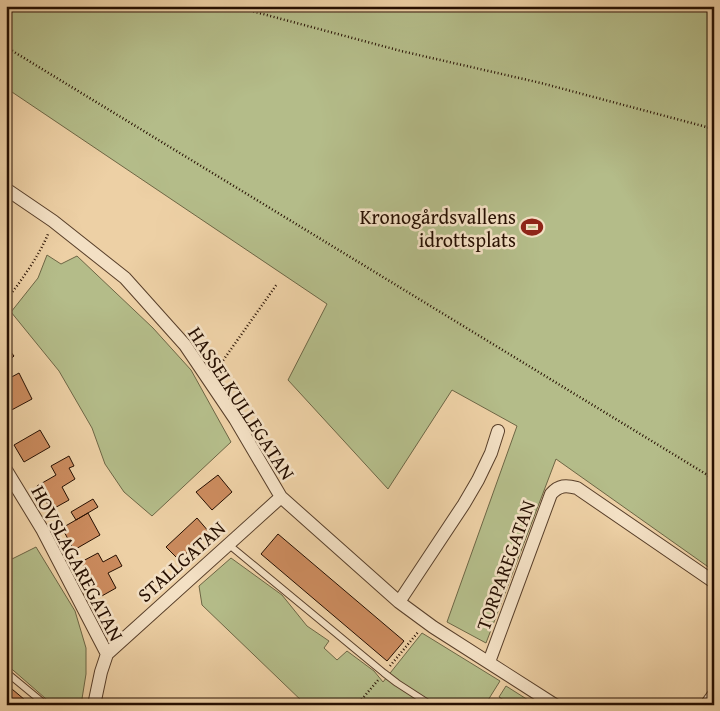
<svg xmlns="http://www.w3.org/2000/svg" width="720" height="711" font-family="'Gentium Book Plus',serif">
  <style>
    .green { fill: #b4bc89; stroke: #6d6645 }
    .building { fill: #cb8b5e; stroke: #260f01 }
    .lines { fill: none; stroke-linecap: round; stroke-linejoin: round }
    .service-casing { stroke: #583f2a; stroke-width: 8 }
    .minor-casing { stroke: #583f2a; stroke-width: 14 }
    .path { stroke: #260f01; stroke-width: 2.5; stroke-dasharray: 1 2.5; stroke-linecap: butt }
    .service { stroke: #f3e0c4; stroke-width: 6 }
    .minor { stroke: #f3e0c4; stroke-width: 12 }
    .labels { text-anchor: middle; dominant-baseline: central; stroke-width: 5; stroke-linejoin: round; paint-order: stroke }
    .poi-label { font-size: 20px; fill: #260f01; stroke: #f3e0c4; text-anchor: end }
    .street-label { font-size: 20px; fill: #260f01; stroke: #f3e0c4 }
  </style>
  <rect width="100%" height="100%" fill="#edd0a5"/>
  <filter id="stains"><feTurbulence type="fractalNoise" baseFrequency=".004" numOctaves="4"/><feColorMatrix values="0 0 0 0 .2 0 0 0 0 .09 0 0 0 0 .02 0 0 0 .5 -.17"/></filter>
  <radialGradient id="worn" r=".72"><stop offset=".6" stop-color="#630" stop-opacity="0"/><stop offset="1" stop-color="#630" stop-opacity=".3"/></radialGradient>
  <path class="green" d="M6,6h708v565l-158,-112 -70,184 -39,-21 70,-196 -65,-36 -64,99 -100,-109 39,-76 -321,-216z
    M47,255l14,9 16,-8 76,72 38,42 40,72 -79,74 -28,-24 -19,-28 -13,-36 -33,-57 -48,-59 27,-34z
    M36,547l39,64 11,37v26l-5,31h-28l-47,-41v-102z
    M231,558l51,37 25,31 22,15 -5,7 13,12 10,-9 27,20 9,11 39,-49 78,48 -15,24h-179l-104,-100 -3,-19z
    M506,686l30,19h-25l-12,-8z"/>
  <path class="building" d="M6,346l8,10 -8,7z
    M19,373l13,26 -26,14v-33z
    M40,430l10,17 -26,15 -10,-17z
    M69,456l5,10 -5,2 6,11 -13,8 7,13 -18,10 -14,-24 19,-11 -5,-9z
    M218,475l14,17 -20,18 -16,-18z
    M93,499l5,8 -22,13 -5,-8z
    M88,513l12,22 -26,15 -12,-22z
    M197,518l12,14 -30,28 -13,-13z
    M278,534l126,107 -17,20 -126,-107z
    M98,553l5,9 13,-7 6,11 -14,7 8,15 -16,9 -19,-35z
    M6,684l19,16 7,5h-26z"/>
  <g class="lines">
    <g class="service-casing">
      <path id="service" d="M228,544l156,129 13,10 34,22
        M6,672l40,33"/>
    </g>
    <g class="minor-casing">
      <path id="minor" d="M6,189l47,32 72,57 60,67 50,74 46,78 118,105 34,25 122,78
        M6,470l36,59 65,125 -6,18 -7,33
        M399,602l65,-98 14,-24 13,-27 7,-22
        M107,654l174,-157
        M489,662l62,-168c8,-9 15,-9 26,-6l137,94
        M706,705l8,-11"/>
    </g>
    <path class="path" d="M233,6l168,45 140,32 173,46
      M6,47l708,432
      M6,300c14,-17 34,-46 42,-66
      M217,369l60,-85
      M390,666l29,-35
      M357,705l22,-26"/>
    <use href="#service" class="service"/>
    <use href="#minor" class="minor"/>
  </g>
  <defs>
    <g id="stadium-bare" transform="scale(1.725)"><path d="M0-5a6.5 5 0 1 0 0 10a6.5 5 0 1 0 0-10ZM-3.5-1.8h7v3.6h-7Z" fill="#8f2418" stroke="#f3e0c4" stroke-width="2.5" paint-order="stroke"/></g>
  </defs>
  <g fill-rule="evenodd">
    <use href="#stadium-bare" x="532" y="227"/>
  </g>
  <g class="labels">
    <g class="poi-label">
      <text x="516" y="216">Kronogårdsvallens<tspan x="516" dy="23">idrottsplats</tspan></text>
    </g>
    <g class="street-label">
      <text transform="translate(242 403) rotate(57)">HASSELKULLEGATAN</text>
      <text transform="translate(181 561) rotate(-42)">STALLGATAN</text>
      <text transform="translate(78 563) rotate(62)">HOVSLAGAREGATAN</text>
      <text transform="translate(505 565) rotate(-70)">TORPAREGATAN</text>
    </g>
  </g>
  <rect width="720" height="711" fill="none" stroke="#edd0a5" stroke-width="25"/>
  <rect x="8" y="8" width="705" height="696" fill="none" stroke="#260f01" stroke-width="2.5"/>
  <rect x="12" y="12" width="695" height="686" fill="none" stroke="#260f01"/>
  <rect width="100%" height="100%" filter="url(#stains)"/>
  <rect width="100%" height="100%" fill="url(#worn)"/>
</svg>
